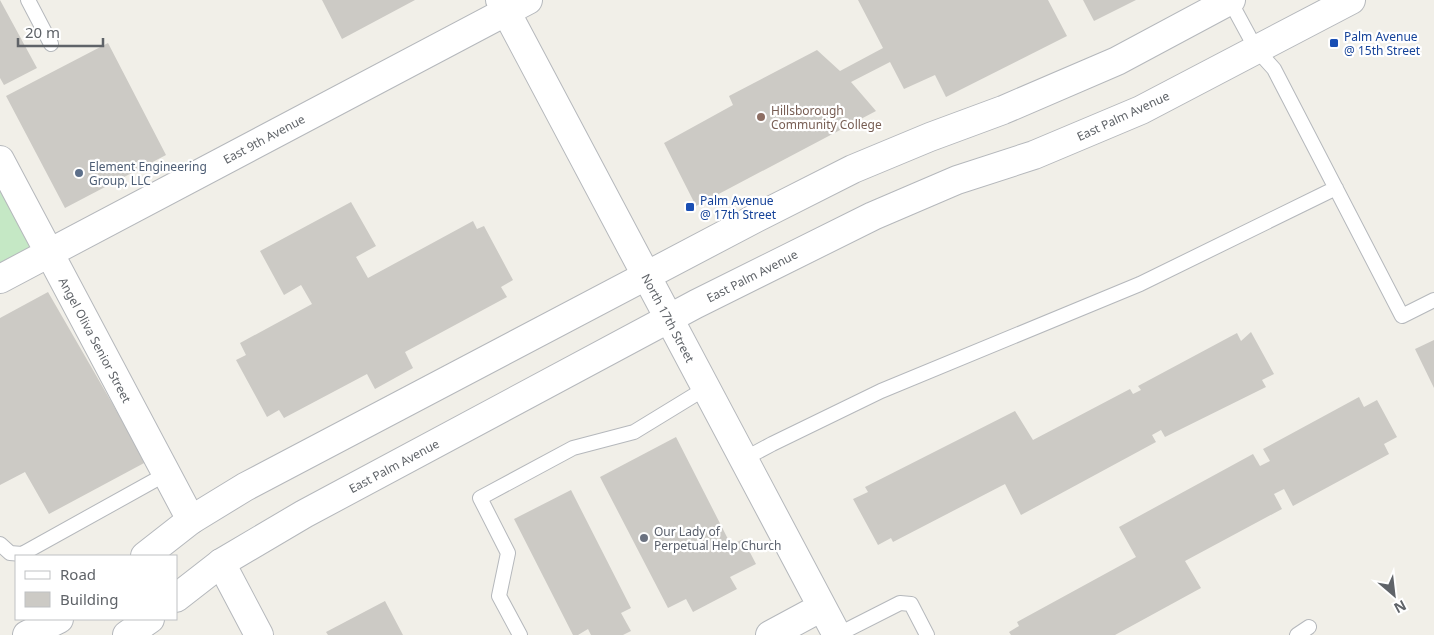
<svg xmlns="http://www.w3.org/2000/svg" width="1434" height="635" font-family="'Noto Sans',sans-serif">
  <style>
    .green { fill: #c5e8c5 }
    .building { fill: #cccac5 }
    .lines { fill: none; stroke-linecap: round; stroke-linejoin: round }
    .service-casing { stroke: #b5b8bc; stroke-width: 16 }
    .minor-casing { stroke: #b5b8bc; stroke-width: 30 }
    .tertiary-casing { stroke: #b5b8bc; stroke-width: 30 }
    .service { stroke: #fff; stroke-width: 14 }
    .minor { stroke: #fff; stroke-width: 28 }
    .tertiary { stroke: #fff; stroke-width: 28 }
    .transit-dot { fill: #1a4fb4; stroke: #fff; stroke-width: 2 }
    .education-dot { fill: #8d6e63; stroke: #fff; stroke-width: 2 }
    .service-dot { fill: #5c6f8a; stroke: #fff; stroke-width: 2 }
    .worship-dot { fill: #6b7280; stroke: #fff; stroke-width: 2 }
    .labels { text-anchor: middle; dominant-baseline: central; stroke-width: 4.5; stroke-linejoin: round; paint-order: stroke }
    .transit-label { font-size: 12px; fill: #164399; stroke: #fff; text-anchor: start }
    .education-label { font-size: 12px; fill: #785e54; stroke: #fff; text-anchor: start }
    .street-label { font-size: 12px; fill: #5f6368; stroke: #fff }
    .service-label { font-size: 12px; fill: #4e5e75; stroke: #fff; text-anchor: start }
    .worship-label { font-size: 12px; fill: #5b616d; stroke: #fff; text-anchor: start }
  </style>
  <rect width="100%" height="100%" fill="#f1efe8"/>
  <path class="green" d="M0,175l39,73 -39,21z"/>
  <path class="building" d="M0,0l37,68 -33,17 -4,-7z
    M322,0h93l-73,39z
    M858,0h190l19,36 -121,61 -11,-22 -31,14 -14,-27 -39,20 25,29 -180,95 -32,-63 69,-38 -4,-9 88,-46 23,21 43,-23z
    M1083,0h53l-42,21z
    M108,43l58,112 -101,53 -59,-112z
    M351,202l25,44 -20,11 12,21 105,-57 4,8 7,-3 29,54 -12,7 6,10 -102,55 8,16 -38,21 -8,-15 -83,44 -5,-8 -12,7 -31,-57 10,-5 -6,-12 72,-39 -11,-19 -17,10 -24,-44z
    M48,292l98,170 -97,52 -24,-42 -25,13v-167z
    M1251,332l23,42 -12,6 4,7 -101,50 -4,-7 -9,5 4,7 -135,73 -16,-31 -112,58 -2,-4 -13,7 -25,-46 15,-7 -3,-5 150,-76 18,29 97,-51 3,5 8,-4 -3,-4 99,-53 4,8z
    M1434,340v48l-19,-39z
    M1359,397l5,10 13,-7 20,37 -13,7 5,10 -96,52 -9,-17 -10,5 8,15 -97,52 16,27 -86,47h-104l-2,-3 10,-6 -2,-4 119,-65 -17,-30 134,-73 7,12 10,-5 -7,-12z
    M676,437l55,108 12,-6 13,25 -26,13 7,12 -44,23 -7,-13 -18,9 -68,-131z
    M571,490l60,118 -10,5 10,18 -8,4h-32l-3,-6 -10,6h-5l-59,-116z
    M385,601l18,34h-75l-2,-3z"/>
  <g class="lines">
    <g class="service-casing">
      <path id="service" d="M28,0l23,44
        M1230,1l26,48 18,20 128,247 32,-16
        M744,459l28,-15 109,-53 259,-107 196,-96
        M0,544l10,9 12,1 144,-80
        M520,635l-21,-39 9,-43 -28,-55 93,-50 61,-16 72,-44
        M837,635l63,-32 11,1 16,31
        M1297,635l12,-8"/>
    </g>
    <g class="minor-casing">
      <path id="minor" d="M500,0l337,635
        M0,160l191,360
        M0,279l528,-279
        M221,563l38,72
        M770,635l52,-28"/>
    </g>
    <g class="tertiary-casing">
      <path id="tertiary" d="M145,556l46,-36 54,-33 511,-269 97,-49 77,-32 73,-27 114,-49 114,-61
        M176,598l45,-35 83,-49 392,-210 177,-88 84,-36 77,-25 107,-45 210,-110
        M27,635l32,-16
        M127,635l23,-16"/>
    </g>
    <use href="#service" class="service"/>
    <use href="#minor" class="minor"/>
    <use href="#tertiary" class="tertiary"/>
  </g>
  <g class="transit-dot">
    <rect x="1329" y="38" width="10" height="10" rx="2.5"/>
    <rect x="685" y="202" width="10" height="10" rx="2.5"/>
  </g>
  <circle class="education-dot" cx="761" cy="117" r="5"/>
  <circle class="service-dot" cx="79" cy="173" r="5"/>
  <circle class="worship-dot" cx="644" cy="538" r="5"/>
  <g class="labels">
    <g class="transit-label">
      <text x="1344" y="36">Palm Avenue<tspan x="1344" dy="14">@ 15th Street</tspan></text>
      <text x="700" y="200">Palm Avenue<tspan x="700" dy="14">@ 17th Street</tspan></text>
    </g>
    <g class="education-label">
      <text x="771" y="110">Hillsborough<tspan x="771" dy="14">Community College</tspan></text>
    </g>
    <g class="street-label">
      <text transform="translate(1123 116) rotate(-25)">East Palm Avenue</text>
      <text transform="translate(264 139) rotate(-28)">East 9th Avenue</text>
      <text transform="translate(752 276) rotate(-27)">East Palm Avenue</text>
      <text transform="translate(668 318) rotate(62)">North 17th Street</text>
      <text transform="translate(95 340) rotate(62)">Angel Oliva Senior Street</text>
      <text transform="translate(394 466) rotate(-28)">East Palm Avenue</text>
    </g>
    <g class="service-label">
      <text x="89" y="166">Element Engineering<tspan x="89" dy="14">Group, LLC</tspan></text>
    </g>
    <g class="worship-label">
      <text x="654" y="531">Our Lady of<tspan x="654" dy="14">Perpetual Help Church</tspan></text>
    </g>
  </g>
  <rect x="15" y="555" width="162" height="65" fill="#ffffff" stroke="#bfc1c3"/>
  <rect x="25" y="571" width="25" height="8" fill="#ffffff" stroke="#bfc1c3"/>
  <text x="60" y="580" font-size="15" fill="#5f6368">Road</text>
  <rect x="25" y="592" width="25" height="15" fill="#cccac5" stroke="#bfc1c3"/>
  <text x="60" y="605" font-size="15" fill="#5f6368">Building</text>
  <g transform="translate(1394 595) rotate(152)" stroke="#ffffff" stroke-width="4" paint-order="stroke">
  <path d="M0-4L9 19L0 12L-9 19Z" fill="#5f6368"/>
  <text y="-8" font-size="14" font-weight="bold" text-anchor="middle" fill="#5f6368">N</text>
  </g>
  <path d="M18 38v8h85v-8" fill="none" stroke="#5f6368" stroke-width="2.5"/>
  <text x="25" y="38" font-size="15" fill="#5f6368" stroke="#ffffff" stroke-width="4" paint-order="stroke">20 m</text>
</svg>
